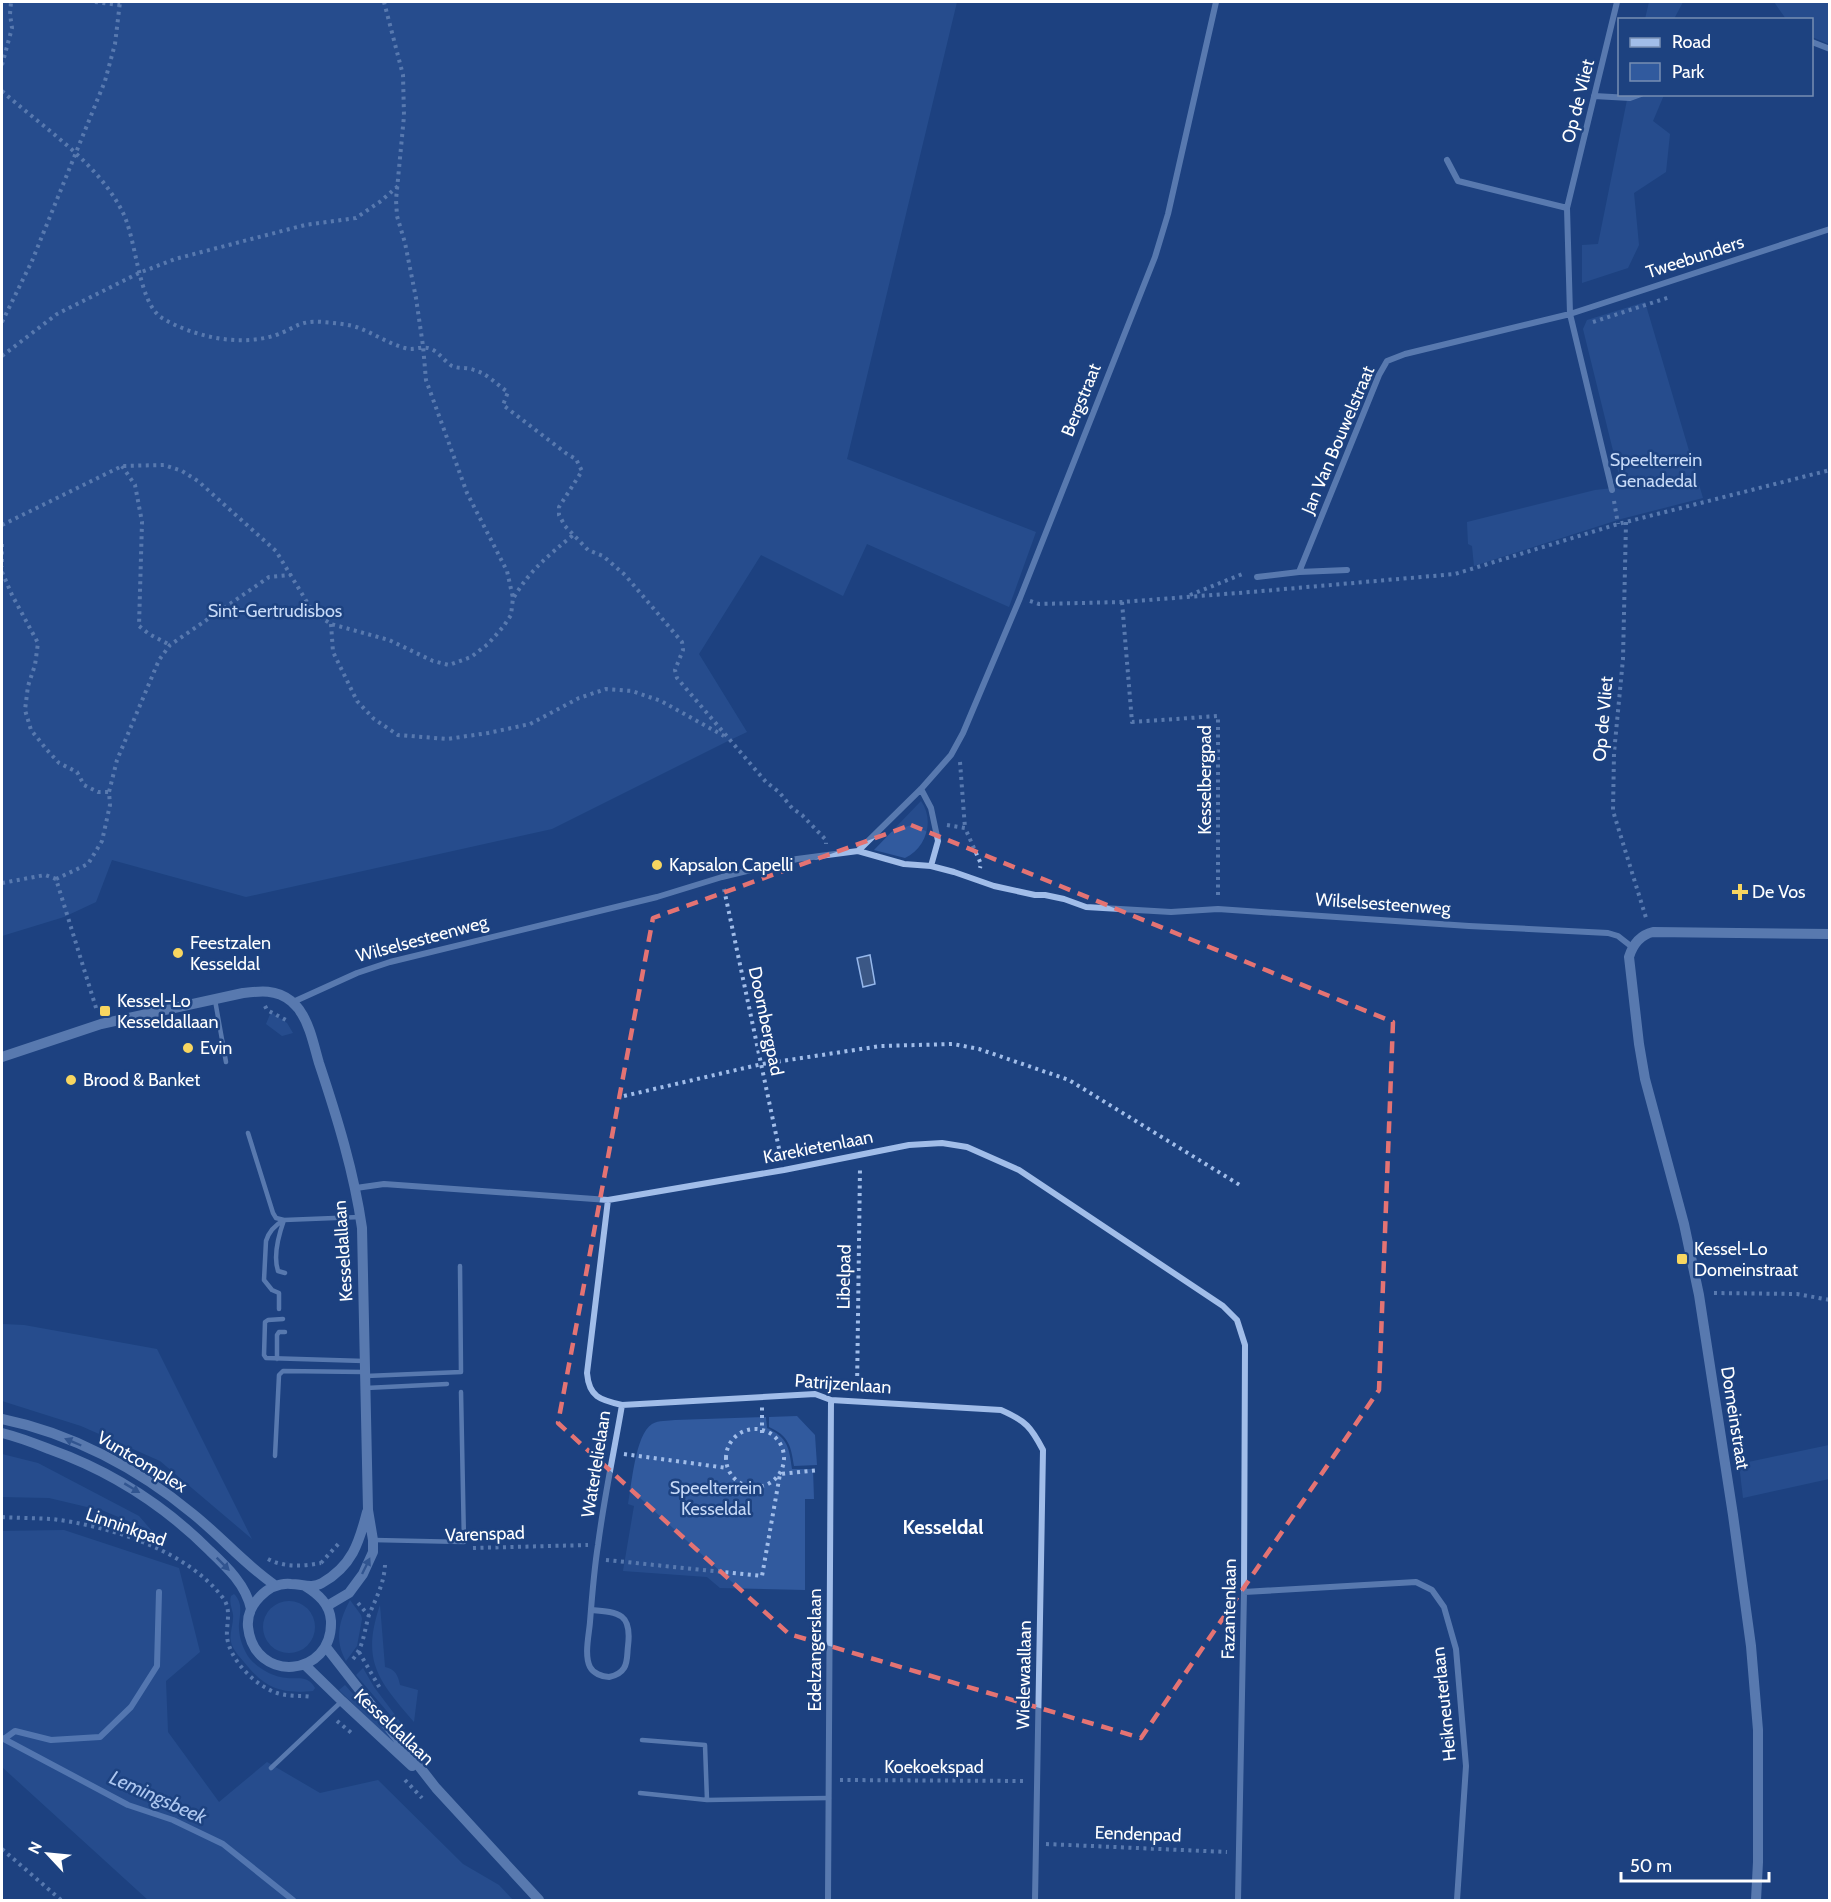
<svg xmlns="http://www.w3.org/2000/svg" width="1831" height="1902" font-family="Cabin,sans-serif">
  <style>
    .green { fill: #315a9e }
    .water { fill: #3b5785; stroke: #95b7eb; stroke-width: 1.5 }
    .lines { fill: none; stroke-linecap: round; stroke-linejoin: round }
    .stream { stroke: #95b7eb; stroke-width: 6 }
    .path { stroke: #a1bde9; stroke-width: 4; stroke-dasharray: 3 4.5; stroke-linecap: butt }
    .service { stroke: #a1bde9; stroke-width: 4.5 }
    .minor { stroke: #a1bde9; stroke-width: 6 }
    .tertiary { stroke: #a1bde9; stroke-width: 10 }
    .oneway { fill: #4b6da5 }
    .marked { fill: none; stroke: #e47373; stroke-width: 4.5; stroke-dasharray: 12 8; stroke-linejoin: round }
    .poi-dot { fill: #f8d660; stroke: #1d4280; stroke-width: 2 }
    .labels { text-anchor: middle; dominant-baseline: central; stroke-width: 5; stroke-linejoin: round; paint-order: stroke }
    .street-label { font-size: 18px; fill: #fff; stroke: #1d4280 }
    .park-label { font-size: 18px; fill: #c6d9f7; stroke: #1d4280 }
    .poi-label { font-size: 18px; fill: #fff; stroke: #1d4280; text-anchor: start }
    .neighbourhood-label { font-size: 20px; font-weight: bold; fill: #fff; stroke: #1d4280 }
    .water-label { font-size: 20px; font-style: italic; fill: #adc7f0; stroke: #1d4280 }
  </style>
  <rect width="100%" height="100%" fill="#1d4280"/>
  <path class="green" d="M2,2h955l-110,457 189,73 -27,75 -142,-63 -24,52 -82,-41 -62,99 48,78 -21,10 -174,87 -306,68 -134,-37 -16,42 -32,15 -62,19z
    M1649,2h34l-9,17h-29z
    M1774,2h55v42l-17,-7v-17l-26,-1z
    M1628,95h36l-11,26 17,13 -4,38 -32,21 5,52 -11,23 -46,15v-38l16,-1z
    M1645,302l58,196 -82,21 -147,47 -2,-20 -4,-2 -1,-22 128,-32 27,-3 -39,-158 4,-9z
    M921,801c14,20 5,47 -16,57l-31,-8z
    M271,1012l16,11 6,10 -11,3 -16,-12z
    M2,1324l22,1 133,24 95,190 -92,-78 -79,-35 -79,-25z
    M797,1416l18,19 2,30 -23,1c-3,-20 -5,-30 -25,-39v-10z
    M766,1417l1,11c21,10 22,19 25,41h21l1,30h-9v91l-85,-2 -13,-11 -84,-6 11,-65 -6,-2c4,-20 7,-69 24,-80 7,-4 16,-3 23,-4z
    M1829,1445v34l-86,19 -4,-34z
    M2,1454l36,9 101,53 13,15 -48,-20 -55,-13 -47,-1z
    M64,1530l115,38 21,84 -34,29 2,51 51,70 48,-40 53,31 58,-13 85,84 36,21 14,15h-365l-146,-133v-236z
    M234,1594c9,9 6,18 5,30 -1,11 4,26 11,35 9,10 23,18 37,19 11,1 21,-3 28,10l-2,3c-34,3 -48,-3 -69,-29 -5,-6 -11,-12 -13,-20 -2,-9 3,-18 2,-28 -1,-6 -4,-11 -2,-18z
    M350,1600l11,15 1,4 -5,27 -11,15c-12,-21 -7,-40 4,-61z
    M263 1627a26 26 0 1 1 52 0a26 26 0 1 1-52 0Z
    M380,1605l5,62c10,2 13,8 15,18l18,5 -4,32c-36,-42 -53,-61 -34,-117z
    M363,1668l11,19 31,41 -2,2 -47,-55z
    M345,1685l61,69 -2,1 -65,-65z"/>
  <path class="water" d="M870,955l5,29 -12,3 -6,-29z"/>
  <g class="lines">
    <path class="stream" d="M2,1738l126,67 45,15 50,24 70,56
      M4,1739l11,-8 36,9 49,-3 31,-30 26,-41 2,-74"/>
    <path class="path" d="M95,2l25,3
      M2,65l10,-37 -2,-14 1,-12
      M2,91c40,36 93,69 119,118 16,27 16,93 41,109 32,19 78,29 114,17 20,-7 23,-15 47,-13 11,1 26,2 36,6 16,6 30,16 46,20 9,3 17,-3 26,1 8,3 13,12 21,17 7,3 15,1 22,4 14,4 22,14 34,22l-5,13 64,49 9,5 6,12 -23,36v8l6,11 23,24 15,6 22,19 57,67 1,8 -8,20 2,8 89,104 13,10 13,16 10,7 24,25v4
      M2,322l30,-61 73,-180 10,-37 5,-42
      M1593,322l77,-25
      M2,356l55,-42 82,-41 36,-14 130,-34 51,-7 25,-17 17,-15
      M122,466l13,19 7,37 -3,104 10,8 21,11
      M1614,501l4,23
      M1626,522l-3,137 -9,94 -1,58 34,110
      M2,525l120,-59 42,-1 18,6 16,10 78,70 37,61 18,12 58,16 44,21 16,4 22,-8 17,-13 15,-17 8,-12 2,-17 -6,-27 -40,-78 -41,-113 -3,-34 -7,-48 -11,-55 -8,-27 -1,-16 8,-84 -1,-41 -19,-73
      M2,544v23
      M2,572l10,23 26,48 -3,22 -7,21 -3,24 6,20 16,20 12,13 18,9 7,13 14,7h11
      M1190,595l55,-22
      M514,597c17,-28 34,-41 59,-62
      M1030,601l9,3 83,-2 129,-10 204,-18 163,-50 212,-54
      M1122,602l10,120 86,-6v183
      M331,624l2,28 24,49 17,18 24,16 49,4 41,-6 42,-9 49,-26 27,-9 26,2 29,10 63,35
      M960,762l5,66
      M947,825l18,3 16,36 -1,4
      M56,879l32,-15 14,-23 8,-36 -1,-13 8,-32 42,-100 11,-15 99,-68 22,-2
      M2,883l43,-8 11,4 41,132
      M724,889l57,269
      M265,1006l2,4 19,10
      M624,1096l138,-32 119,-18 72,-2 26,5 90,31 174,107
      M1714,1293l83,1 33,6
      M857,1391l3,-223
      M726 1458a29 29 0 1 1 58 0a29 29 0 1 1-58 0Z
      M762,1433v-26
      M624,1454l103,14
      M2,1517c16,1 33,1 50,2 57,7 135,31 171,79 9,12 3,26 4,39 3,24 29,49 50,56 12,4 24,2 36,4
      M473,1548l115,-3
      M268,1559c17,9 36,7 53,4
      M606,1560l156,16 18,-102 39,-4
      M321,1563l19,-21
      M358,1603l11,13
      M359,1652l22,38
      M353,1659c11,-13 11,-28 16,-44 7,-17 15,-31 16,-50
      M337,1721l17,14
      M405,1780l17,18
      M840,1780l185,1
      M1046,1844l181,8
      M2,1849l59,51"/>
    <path class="service" d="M215,1000l11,62
      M248,1133l25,80 3,5 8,2 76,-3
      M284,1220c-5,14 -11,36 -6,51l7,2
      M279,1309v-16l-7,-3 -8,-10 2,-39c3,-10 9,-16 18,-21
      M283,1319l-15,1 -3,2 -1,33 2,3 98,3
      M277,1359v-24l2,-3h6
      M366,1376l95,-4 -1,-106
      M366,1388l81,-4
      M275,1456l4,-81 4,-4 81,1
      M374,1540l90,2 -3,-150
      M642,1740l63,5 2,55
      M271,1768l71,-67
      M640,1793l67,7 122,-2"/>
    <path class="minor" d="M1812,42l18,7
      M1594,96l36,2 11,-4
      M1447,160l11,21 109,27
      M1612,490l-42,-176 -3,-106 50,-206
      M1299,572l80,-197 8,-14 18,-7 165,-40 260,-85
      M1257,577l42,-5 48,-2
      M921,789l10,19 7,33 -7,25
      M858,851l63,-62 30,-34 12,-22 57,-135 135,-341 13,-43 48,-212
      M293,1002l64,-29 33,-11 267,-65 65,-20 75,-18 61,-8 46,13 27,2 23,6 40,14 41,9h10l19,4 22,8 85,5 47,-3 251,17 139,7 10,3 14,11
      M356,1188l28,-4 224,16 176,-30 125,-25 33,-2 25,4 52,23 204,136 14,14 8,25 -1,247 -6,308
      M622,1405l193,-11 16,6 170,10c25,11 30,17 42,40l-8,450
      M1244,1592l172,-10 16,8 12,17 12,42 10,117 -9,134
      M591,1610c29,2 41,4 37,36 -1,7 0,16 -4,22 -3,5 -10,8 -15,9 -7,0 -16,-4 -19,-10 -6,-12 -1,-32 0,-45 2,-26 4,-52 8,-77 6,-47 16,-93 24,-140 -22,-5 -33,-8 -35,-32l21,-173
      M828,1900l3,-500"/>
    <path class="tertiary" d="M2,1057l99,-33 142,-31c17,-2 33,-4 48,8 3,3 7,6 9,10 10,14 14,35 19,52 18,54 35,109 43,165l6,282 5,30v12l-10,22 -14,19 -22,13
      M2,1419c69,14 137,50 191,95 30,24 51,50 83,72
      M2,1433c16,4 32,10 47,16 62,22 115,56 161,102 17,16 36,34 41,58
      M305,1586c13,8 25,18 26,35 2,57 -77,63 -83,6 -2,-22 20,-45 43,-43 11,0 21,5 31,-1 30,-17 37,-40 45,-71
      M326,1647l110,141 103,112
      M305,1665l37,36 70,65
      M1756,1900l2,-38v-132l-7,-84 -18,-131 -34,-220 -15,-71 -39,-145 -6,-35 -10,-87c4,-13 11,-22 24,-25l177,2"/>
  </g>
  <defs><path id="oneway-solid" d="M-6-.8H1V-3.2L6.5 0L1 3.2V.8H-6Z" transform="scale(1.5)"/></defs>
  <g class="oneway">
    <use href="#oneway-solid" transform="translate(73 1442) rotate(-157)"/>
    <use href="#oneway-solid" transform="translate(132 1488) rotate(31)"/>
    <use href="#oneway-solid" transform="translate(223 1564) rotate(45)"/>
    <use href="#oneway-solid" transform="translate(366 1566) rotate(-64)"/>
  </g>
  <path d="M0 0H1831V1902H0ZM911,825l482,197 -14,368 -238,348 -352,-104 -231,-211 95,-505z" fill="#1d4280" fill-opacity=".55" fill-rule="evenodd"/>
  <path class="marked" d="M911,825l482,197 -14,368 -238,348 -352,-104 -231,-211 95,-505z"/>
  <g class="poi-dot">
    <circle cx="657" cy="865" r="6"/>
    <path d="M1737 883h6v6h6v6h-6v6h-6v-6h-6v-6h6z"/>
    <circle cx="178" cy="953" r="6"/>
    <rect x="99" y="1005" width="12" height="12" rx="3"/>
    <circle cx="188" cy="1048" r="6"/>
    <circle cx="71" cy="1080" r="6"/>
    <rect x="1676" y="1253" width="12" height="12" rx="3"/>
  </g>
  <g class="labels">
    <g class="street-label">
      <text transform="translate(1578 101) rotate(-76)">Op de Vliet</text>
      <text transform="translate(1695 257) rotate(-18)">Tweebunders</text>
      <text transform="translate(1081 400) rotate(-68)">Bergstraat</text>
      <text transform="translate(1338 440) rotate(-67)">Jan Van Bouwelstraat</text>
      <text transform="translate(1603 719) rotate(-85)">Op de Vliet</text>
      <text transform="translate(1205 780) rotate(-90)">Kesselbergpad</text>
      <text transform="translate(1383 904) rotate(4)">Wilselsesteenweg</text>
      <text transform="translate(422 939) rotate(-15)">Wilselsesteenweg</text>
      <text transform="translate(766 1021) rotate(78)">Doornbergpad</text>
      <text transform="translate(818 1147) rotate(-11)">Karekietenlaan</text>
      <text transform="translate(343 1251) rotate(-94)">Kesseldallaan</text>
      <text transform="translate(844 1277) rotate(-89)">Libelpad</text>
      <text transform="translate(843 1384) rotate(4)">Patrijzenlaan</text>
      <text transform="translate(1735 1418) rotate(81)">Domeinstraat</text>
      <text transform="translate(142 1462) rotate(31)">Vuntcomplex</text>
      <text transform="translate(596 1464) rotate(-81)">Waterlelielaan</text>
      <text transform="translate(126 1527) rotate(19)">Linninkpad</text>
      <text transform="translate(485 1534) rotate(-2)">Varenspad</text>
      <text transform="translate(1229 1609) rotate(-89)">Fazantenlaan</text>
      <text transform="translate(815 1650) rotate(-90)">Edelzangerslaan</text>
      <text transform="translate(1024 1675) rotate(-89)">Wielewaallaan</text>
      <text transform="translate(1444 1704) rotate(-96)">Heikneuterlaan</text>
      <text transform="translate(394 1727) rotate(43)">Kesseldallaan</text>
      <text x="934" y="1767">Koekoekspad</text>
      <text transform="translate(1138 1834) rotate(2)">Eendenpad</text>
    </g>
    <g class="park-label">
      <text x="1656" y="460">Speelterrein<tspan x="1656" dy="21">Genadedal</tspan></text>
      <text x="275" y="611">Sint-Gertrudisbos</text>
      <text x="716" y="1488">Speelterrein<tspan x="716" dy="21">Kesseldal</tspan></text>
    </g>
    <g class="poi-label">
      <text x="669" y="865">Kapsalon Capelli</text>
      <text x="1752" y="892">De Vos</text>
      <text x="190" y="943">Feestzalen<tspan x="190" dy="21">Kesseldal</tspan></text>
      <text x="117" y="1001">Kessel-Lo<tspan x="117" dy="21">Kesseldallaan</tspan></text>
      <text x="200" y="1048">Evin</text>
      <text x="83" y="1080">Brood &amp; Banket</text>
      <text x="1694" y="1249">Kessel-Lo<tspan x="1694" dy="21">Domeinstraat</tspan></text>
    </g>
    <g class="neighbourhood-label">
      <text x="943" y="1527">Kesseldal</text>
    </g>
    <g class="water-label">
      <text transform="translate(158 1797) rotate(24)">Lemingsbeek</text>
    </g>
  </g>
  <rect width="1831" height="1902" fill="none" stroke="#ffffff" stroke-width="6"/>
  <rect x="1618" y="18" width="195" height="78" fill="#1d4280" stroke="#778eb3" stroke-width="1.5"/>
  <rect x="1630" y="38" width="30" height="9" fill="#a1bde9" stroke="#778eb3" stroke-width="1.5"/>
  <text x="1672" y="48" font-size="18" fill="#ffffff">Road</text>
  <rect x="1630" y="63" width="30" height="18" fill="#315a9e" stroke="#778eb3" stroke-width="1.5"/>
  <text x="1672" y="78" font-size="18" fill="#ffffff">Park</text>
  <g transform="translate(48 1854) rotate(296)" stroke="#1d4280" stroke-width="4.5" paint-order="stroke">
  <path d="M0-4.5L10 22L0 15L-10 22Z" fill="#ffffff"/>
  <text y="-9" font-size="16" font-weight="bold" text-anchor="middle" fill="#ffffff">N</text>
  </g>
  <path d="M1621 1872v9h148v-9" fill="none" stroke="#ffffff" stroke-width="3"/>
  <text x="1630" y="1872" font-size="18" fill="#ffffff" stroke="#1d4280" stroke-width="4.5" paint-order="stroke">50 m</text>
</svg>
